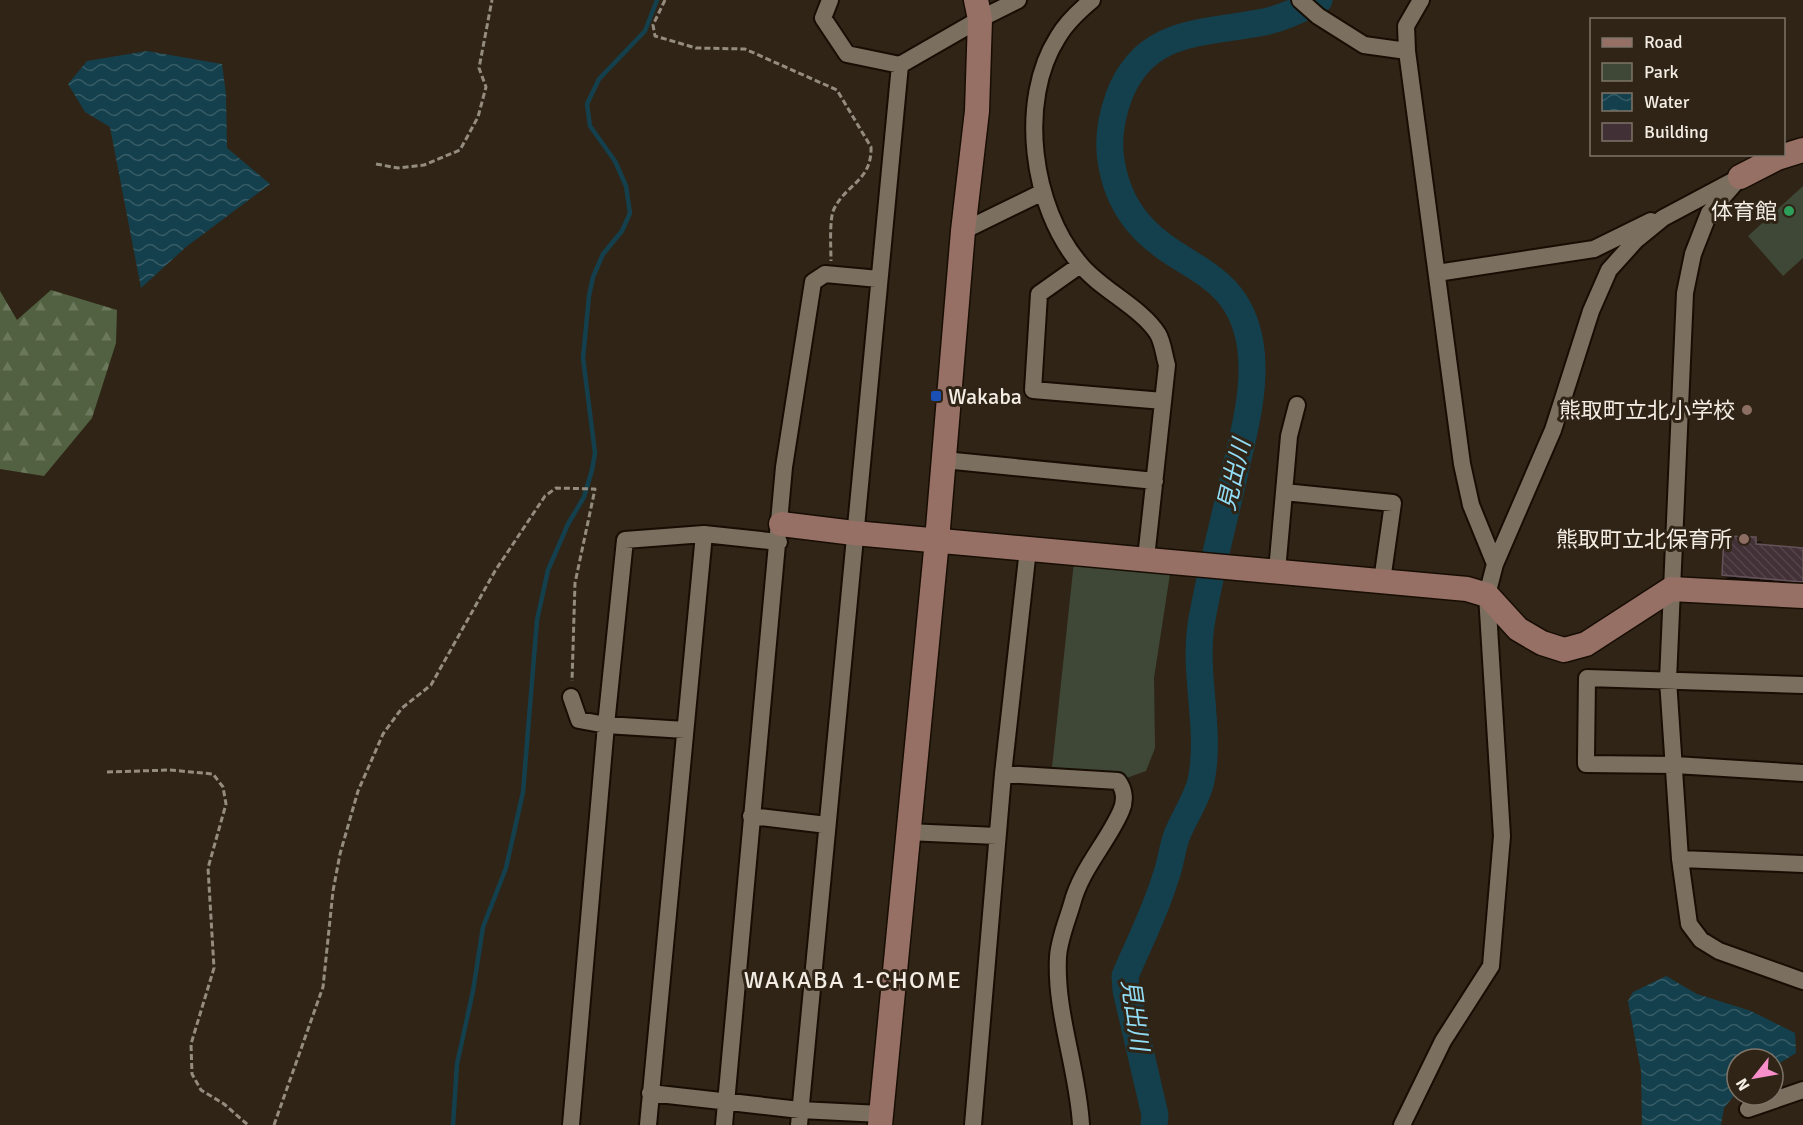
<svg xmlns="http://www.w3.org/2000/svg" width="1803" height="1125" font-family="Signika,'Noto Sans JP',sans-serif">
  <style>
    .forest { fill: url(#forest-firs) }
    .green { fill: #3f4836 }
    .water { fill: url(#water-waves) }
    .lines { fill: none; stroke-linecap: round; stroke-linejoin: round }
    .stream { stroke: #14404d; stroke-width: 4.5 }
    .river { stroke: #14404d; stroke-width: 27 }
    .building { fill: url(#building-back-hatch); stroke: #66525a; stroke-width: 1.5; filter: url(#shadow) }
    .street-casing { stroke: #170d03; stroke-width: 20 }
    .secondary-casing { stroke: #170d03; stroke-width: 27 }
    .path { stroke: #958c80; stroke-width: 3; stroke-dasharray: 6 3; stroke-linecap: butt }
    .street { stroke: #7b6f5f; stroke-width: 16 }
    .secondary { stroke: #966f65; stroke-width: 24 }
    .leisure-dot { fill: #2e9e5b; stroke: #2f2416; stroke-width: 2 }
    .transit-dot { fill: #1a4fb4; stroke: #2f2416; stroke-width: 2 }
    .education-dot { fill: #8d6e63; stroke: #2f2416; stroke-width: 2 }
    .labels { text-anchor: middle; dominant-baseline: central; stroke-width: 6; stroke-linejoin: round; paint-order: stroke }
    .poi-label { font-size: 22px; fill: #f4ede4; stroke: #2f2416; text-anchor: end }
    .water-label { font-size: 24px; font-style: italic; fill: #92ddf7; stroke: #2f2416 }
    .neighbourhood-label { font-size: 24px; letter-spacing: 1.5px; fill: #f4ede4; stroke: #2f2416 }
  </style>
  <defs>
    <pattern id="forest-firs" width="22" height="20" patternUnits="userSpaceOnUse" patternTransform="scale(1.5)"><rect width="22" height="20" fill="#516141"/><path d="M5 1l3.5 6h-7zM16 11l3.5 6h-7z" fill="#6b785c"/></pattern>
    <pattern id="water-waves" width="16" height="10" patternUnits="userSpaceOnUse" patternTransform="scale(1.5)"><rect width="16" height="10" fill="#14404d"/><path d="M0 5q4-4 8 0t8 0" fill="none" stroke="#375c66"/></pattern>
    <pattern id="building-back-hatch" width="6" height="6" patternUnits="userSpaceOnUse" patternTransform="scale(1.5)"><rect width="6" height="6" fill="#423037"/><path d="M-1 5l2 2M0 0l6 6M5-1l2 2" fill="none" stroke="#55444a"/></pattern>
    <filter id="shadow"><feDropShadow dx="5.5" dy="5.5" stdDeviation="0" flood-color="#0009"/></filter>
  </defs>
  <rect width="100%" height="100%" fill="#2f2416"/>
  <path class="forest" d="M51,290l66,20 -1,33 -24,75 -48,58 -44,-7v-178l17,29z"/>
  <path class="green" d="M1803,186v72l-20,18 -35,-40z
    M1075,552l97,9 -18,117 1,70 -9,23 -28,10 -67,-4z"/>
  <path class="water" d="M147,51l75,13 4,30 1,54 43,36 -84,63 -45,41 -31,-161 -25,-15 -17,-28 19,-23z
    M1666,976l31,18 54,17 44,22 1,20 -23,14v-8h-36v33l-13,16 -3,17h-79l-1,-54 -13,-70 5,-9z"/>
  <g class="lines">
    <path class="stream" d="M453,1125l4,-61 16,-73 10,-64 23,-59 17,-76 14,-172 11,-50 20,-46 16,-27 8,-27 3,-17 -12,-95 6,-62 4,-19 10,-23 19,-23 8,-18 -4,-27 -11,-25 -25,-35 -3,-22 12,-25 46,-48 12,-31"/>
    <path class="river" d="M1154,1125l1,-10 -29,-125 -1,-14c14,-33 31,-66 41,-100 5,-13 6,-28 11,-41 7,-18 20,-36 24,-54 11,-53 -9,-109 1,-162 9,-51 23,-101 34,-152 9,-38 21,-85 14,-124 -13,-74 -69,-72 -110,-118 -15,-17 -24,-37 -28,-59 -5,-23 -1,-48 7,-70 26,-68 84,-62 145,-74 19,-4 38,-13 55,-22"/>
  </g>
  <path class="building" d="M1724,536l32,1v7l47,4v34l-81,-7z"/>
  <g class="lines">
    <g class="street-casing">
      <path id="street" d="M830,0l-7,18 24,36 53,11 80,-46 38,-19
        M1092,0c-12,10 -26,23 -34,37 -41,64 -26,171 22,227 21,26 61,43 78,70 5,9 6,21 9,31l-21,193
        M1300,0l18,16 46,29 43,6
        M1421,0l-15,26 1,25 55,413 9,41 24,59
        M1736,182l-27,31 -16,41 -8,39 -17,387 12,179 9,65 12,16 18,11 84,30
        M963,231l80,-39
        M1080,265l-41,29 -6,96 130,11
        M1437,273l157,-24 57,-28
        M944,460l211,21
        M1284,492l109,11 -11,78
        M1277,571l12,-135 8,-31
        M1803,685l-216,-7 -1,80v6l89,1 128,8
        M571,697l8,23 27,5 79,5
        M1003,774l115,7c6,8 8,19 3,30 -14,32 -40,58 -49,93 -5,17 -13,36 -14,53 -3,56 20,112 23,168
        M751,816l76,9
        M907,832l90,4
        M1680,859l123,5
        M650,1093l150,17 81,4
        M1748,1109l55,-19
        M571,1125l35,-400 19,-185 79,-6 75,8
        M648,1125l56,-591
        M724,1125l60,-658 29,-185 12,-8 54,5
        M799,1125l101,-1060
        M973,1125l30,-351 25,-225
        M1402,1125l41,-84 48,-75 11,-130 -15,-241 8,-31 58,-134 38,-119 18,-41 27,-30 27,-22 77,-41"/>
    </g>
    <g class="secondary-casing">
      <path id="secondary" d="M1740,177l37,-19 26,-8
        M781,524l73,9 613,56 20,6 31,34 24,14 22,7 22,-6 85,-55 132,7
        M880,1125l57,-585 26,-309 14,-120 3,-92 -4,-19"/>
    </g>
    <path class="path" d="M665,0l-12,25 2,11 41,12 49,1 92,41 34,57c1,34 -25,37 -37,62 -5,10 -3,40 -3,52
      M376,164l22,4 26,-3 36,-15 18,-33 8,-30 -7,-19 13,-68
      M107,772l63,-2 43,4 10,13 3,17 -18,64 6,100 -23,76 1,30 9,16 23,14 24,21
      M274,1125l49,-138 10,-96 7,-37 18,-63 25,-57 19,-26 29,-23 64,-114 50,-75 11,-8 39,1 -20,94 -3,98"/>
    <use href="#street" class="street"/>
    <use href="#secondary" class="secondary"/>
  </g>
  <circle class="leisure-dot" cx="1789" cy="211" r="6"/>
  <rect class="transit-dot" x="930" y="390" width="12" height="12" rx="3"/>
  <g class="education-dot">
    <circle cx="1747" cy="410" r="6"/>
    <circle cx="1744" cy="539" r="6"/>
  </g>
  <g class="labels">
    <g class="poi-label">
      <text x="1777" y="211">体育館</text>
      <text x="948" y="396" text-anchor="start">Wakaba</text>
      <text x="1735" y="410">熊取町立北小学校</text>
      <text x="1732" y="539">熊取町立北保育所</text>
    </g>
    <g class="water-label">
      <text transform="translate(1234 475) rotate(-77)">見出川</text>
      <text transform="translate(1135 1015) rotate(82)">見出川</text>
    </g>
    <g class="neighbourhood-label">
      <text x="853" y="980">WAKABA 1-CHOME</text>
    </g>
  </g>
  <rect x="1590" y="18" width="195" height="138" fill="#2f2416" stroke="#7e7468" stroke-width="1.5"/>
  <rect x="1602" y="38" width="30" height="9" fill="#966f65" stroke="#7e7468" stroke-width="1.5"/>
  <text x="1644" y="48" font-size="18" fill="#f4ede4">Road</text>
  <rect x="1602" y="63" width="30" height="18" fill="#3f4836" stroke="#7e7468" stroke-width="1.5"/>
  <text x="1644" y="78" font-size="18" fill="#f4ede4">Park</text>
  <rect x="1602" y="93" width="30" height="18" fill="url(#water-waves)" stroke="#7e7468" stroke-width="1.5"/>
  <text x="1644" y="108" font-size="18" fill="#f4ede4">Water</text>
  <rect x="1602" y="123" width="30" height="18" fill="#423037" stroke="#7e7468" stroke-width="1.5"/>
  <text x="1644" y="138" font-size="18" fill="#f4ede4">Building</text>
  <g transform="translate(1755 1077) rotate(239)"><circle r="28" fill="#2f2416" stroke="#7e7468" stroke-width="1.5"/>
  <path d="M0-4.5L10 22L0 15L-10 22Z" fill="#f98fca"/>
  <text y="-9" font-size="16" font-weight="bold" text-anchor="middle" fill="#f4ede4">N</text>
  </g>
</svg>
